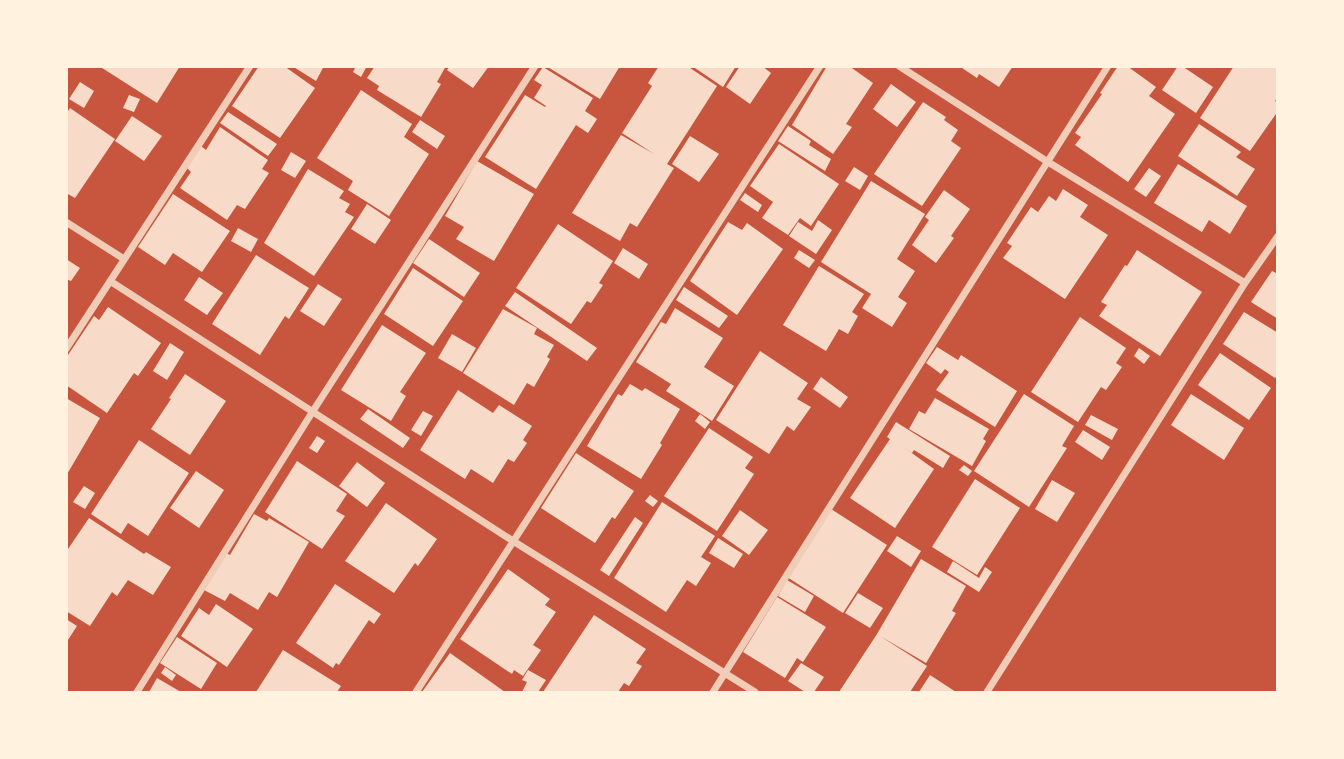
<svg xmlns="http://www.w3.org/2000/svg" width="1344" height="759" font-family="'IBM Plex Sans',sans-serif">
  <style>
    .building { fill: #f7dbc8 }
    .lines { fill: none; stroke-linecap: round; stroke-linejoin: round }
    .minor { stroke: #f1ccb7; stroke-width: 7 }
  </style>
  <rect width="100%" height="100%" fill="#c8553d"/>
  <path class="building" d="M99,66h81l-23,37z
    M259,66h25l31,22 -35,50 -48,-32z
    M292,66h32l-8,15z
    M356,66h11l-6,11 -8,-5z
    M375,66h71l-9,16 4,2 -20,33 -44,-27 2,-4 -12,-8z
    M450,66h39l-16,22 -26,-18z
    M546,66h74l-20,33z
    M659,66h28l30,20 -50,78 7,4 -37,59 -7,-4 -10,18 -48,-28 49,-78 33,19 -32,-21 30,-47 -4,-3z
    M692,66h44l-13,21z
    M740,66h22l9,7 -21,31 -24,-17z
    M827,66h22l24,17 -27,41 6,3 -19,27 -41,-29z
    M959,66h54l-14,21 -20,-13 -2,4z
    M1118,66h9l29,21 -7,9 26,18 -47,68 -53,-37 6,-8 -6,-4 27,-39 -2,-1z
    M1178,66h4l31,21 -17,26 -34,-23z
    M1234,66h44v31l-3,4 3,2v8l-28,40 -50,-33z
    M543,67l50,31 -8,13 12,8 -9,14 -12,-8 -40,64 -51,-32 40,-62 20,12 1,-1 -12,-8 8,-13 -8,-5z
    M80,82l14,9 -10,17 -15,-9z
    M891,84l25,18 -19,25 -24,-18z
    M361,90l51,34 -8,13 25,17 -40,62 -41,-26 5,-9 -36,-23z
    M129,95l11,4 -6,13 -11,-4z
    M923,102l23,15 -2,3 14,10 -7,11 10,7 -39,58 -48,-32z
    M70,108l45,31 -40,59 -9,-5v-79z
    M228,112l49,32 -9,12 -48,-33z
    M132,116l30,20 -18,25 -29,-20z
    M420,120l25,16 -8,13 -25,-17z
    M1199,124l42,28 -5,5 19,12 -18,27 -59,-40z
    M788,126l23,15 -2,4 22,14 -6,12 -47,-30z
    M220,127l48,33 -6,9 7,4 -24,36 -8,-4 -10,15 -47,-32 11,-16 -4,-4 14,-22 5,4z
    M690,136l29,18 -20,28 -27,-18z
    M779,144l60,40 -28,42 -11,-8 -12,17 -26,-17 11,-16 -23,-16z
    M291,152l15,9 -11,17 -14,-8z
    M477,161l57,33 -40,67 -38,-22 8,-12 -19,-11z
    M1178,164l69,42 -17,28 -21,-14 -7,12 -48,-29z
    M854,167l14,9 -8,14 -15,-9z
    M1149,168l12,8 -15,21 -12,-8z
    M308,169l36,22 -5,7 11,6 -5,8 9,5 -40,59 -50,-33z
    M871,181l54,33 -28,45 18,12 -17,26 9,6 -15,24 -30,-19 9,-14 -50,-32z
    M1063,189l25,16 -8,12 28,18 -43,64 -62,-41 9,-12 -5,-3 24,-36 7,5 11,-16 7,5z
    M944,190l26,19 -19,27 3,2 -18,25 -24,-18 17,-25 -4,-3z
    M745,193l17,12 -4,7 -18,-12z
    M173,194l57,37 -28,41 -29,-19 -8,12 -27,-18z
    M367,204l24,16 -16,24 -24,-15z
    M818,220l14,10 -16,24 -27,-18 9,-14 14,9z
    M728,222l14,8 5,-7 36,26 -46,66 -47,-34z
    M558,224l55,37 -14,22 4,2 -12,18 -4,-2 -16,23 -55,-36z
    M238,228l20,11 -7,13 -20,-11z
    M429,239l51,34 -16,24 -51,-34z
    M623,248l25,16 -9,15 -25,-16z
    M799,250l16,10 -6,8 -15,-10z
    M1137,250l65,42 -42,64 -61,-40 8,-11 -6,-3 24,-37 2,1z
    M256,255l53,33 -20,31 -4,-3 -25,39 -48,-31z
    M66,259l14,9 -9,13 -5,-2z
    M819,266l45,28 -12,18 6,4 -10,18 -9,-5 -13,22 -43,-26z
    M413,268l50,33 -30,45 -49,-32z
    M1272,271l6,3v45l-27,-17z
    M199,277l24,16 -16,22 -23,-15z
    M318,284l24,15 -18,27 -24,-15z
    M684,287l44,29 -9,12 -43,-28z
    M515,292l82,56 -10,13 -82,-55z
    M108,307l53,36 -23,33 -4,-3 -27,40 -41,-28v-27l28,-42 5,4z
    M675,308l48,30 -19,29 30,19 -22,35 -46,-30 5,-7 -35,-22 25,-40 5,2z
    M503,309l34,19 -3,6 20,11 -7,12 3,2 -16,28 -7,-4 -13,22 -51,-32z
    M1244,312l34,21v41l-3,4 -52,-34z
    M1080,317l46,31 -10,15 6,4 -16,23 -5,-3 -23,35 -47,-30z
    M382,325l44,28 -26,39 6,4 -15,25 -50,-31z
    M452,334l24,14 -14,24 -24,-14z
    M170,343l14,9 -17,28 -14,-9z
    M937,347l21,13 3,-5 56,36 -22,36 -59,-37 13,-18 -4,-3 -4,5 -15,-11z
    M1139,348l11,8 -6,8 -10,-8z
    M760,351l48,32 -11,16 14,8 -17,24 -7,-5 -18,28 -53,-34z
    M1220,353l51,35 -22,32 -51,-35z
    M185,374l41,27 -36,54 -39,-26 20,-30 -2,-1z
    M821,377l27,20 -8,11 -27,-19z
    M630,384l12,7 3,-3 35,21 -20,34 2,2 -21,34 -54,-33 31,-52 4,2z
    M458,390l35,23 6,-8 33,21 -9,14 4,3 -13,19 -6,-3 -15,24 -22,-14 -6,10 -45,-29z
    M1024,394l50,32 -12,20 5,2 -38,59 -55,-36z
    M1191,394l53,34 -20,32 -53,-35z
    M66,398l34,20 -34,58z
    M935,398l54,31 -6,10 3,2 -14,25 -63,-37 10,-18 6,3z
    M368,409l42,29 -7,10 -43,-29z
    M423,411l10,5 -12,20 -10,-6z
    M700,414l10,8 -5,7 -10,-8z
    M1091,415l27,14 -6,11 -27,-15z
    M896,422l54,34 -7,12 -29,-18 -2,3 -10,-7 32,23 -39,59 -45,-30 40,-59 -3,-2z
    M709,428l44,29 -8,11 9,6 -37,57 -53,-35z
    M1083,430l27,17 -8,13 -27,-18z
    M317,436l8,5 -8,12 -8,-5z
    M139,440l50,33 -41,63 -20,-13 -7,11 -30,-20z
    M576,453l58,38 -19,28 -3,-2 -17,26 -54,-35z
    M297,461l50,33 -11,17 9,5 -23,33 -57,-37z
    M357,462l28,21 -18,24 -28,-21z
    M964,465l8,6 -4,5 -9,-6z
    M196,471l28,19 -25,38 -29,-20z
    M975,479l45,29 -43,67 -45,-28z
    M1052,480l23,13 -18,29 -22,-13z
    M84,486l11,7 -10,16 -12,-7z
    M650,495l8,6 -5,6 -8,-6z
    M662,502l53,34 -14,21 10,6 -15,23 -9,-6 -21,32 -52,-34z
    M386,503l51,36 -19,27 -3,-3 -21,30 -49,-32z
    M831,509l56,36 -44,68 -56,-36z
    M740,510l28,20 -19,25 -27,-19z
    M254,514l13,7 2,-3 40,24 -32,55 -8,-5 -11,18 -28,-17 -5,8 -21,-11 22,-37 4,2z
    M635,517l8,6 -34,53 -9,-6z
    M89,518l55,36 2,-2 25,15 -18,28 -25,-15 -11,16 -5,-4 -22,34 -24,-15v-59z
    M897,536l24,15 -10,16 -24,-16z
    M718,538l25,16 -9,14 -25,-15z
    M921,559l45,27 -14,25 4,2 -30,50 -46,-27 47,30 -17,26h-71l38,-58z
    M953,561l26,17 6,-11 7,5 -13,20 -32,-20z
    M508,569l42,30 -5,6 11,7 -23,33 8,5 -18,26 -9,-6 -2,4 -52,-35z
    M787,580l27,16 -9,16 -27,-16z
    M335,584l46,30 -7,10 -5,-4 -30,45 -3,-2 -3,5 -37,-25z
    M858,593l25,15 -13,20 -25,-15z
    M777,597l49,30 -23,35 -6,-4 -12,20 -42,-26z
    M216,604l37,25 -26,38 -46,-31 18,-28 10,7z
    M594,615l52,34 -10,14 6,3 -13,20 -5,-3 -6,9h-75z
    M66,619l11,7 -11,17z
    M177,637l40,26 -16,26 -41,-26z
    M283,650l58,36 -4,6h-81z
    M450,653l55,39h-83z
    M801,663l23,14 -10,15h-9l-17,-11z
    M165,667l11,8 -4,6 -11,-8z
    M528,670l18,10 -8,12h-16l5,-10 -5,-2z
    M930,675l26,17h-37z
    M157,678l24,14h-32z"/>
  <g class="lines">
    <path class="minor" d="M899,66l149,96 197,121
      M66,222l58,37
      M110,281l403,260 242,151
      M66,349l184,-283
      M137,692l176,-281 222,-345
      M416,692l404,-626
      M713,692l395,-626
      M987,692l258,-409 33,-47"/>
  </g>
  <rect width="1344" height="759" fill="none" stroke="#fff3e0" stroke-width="136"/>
</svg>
